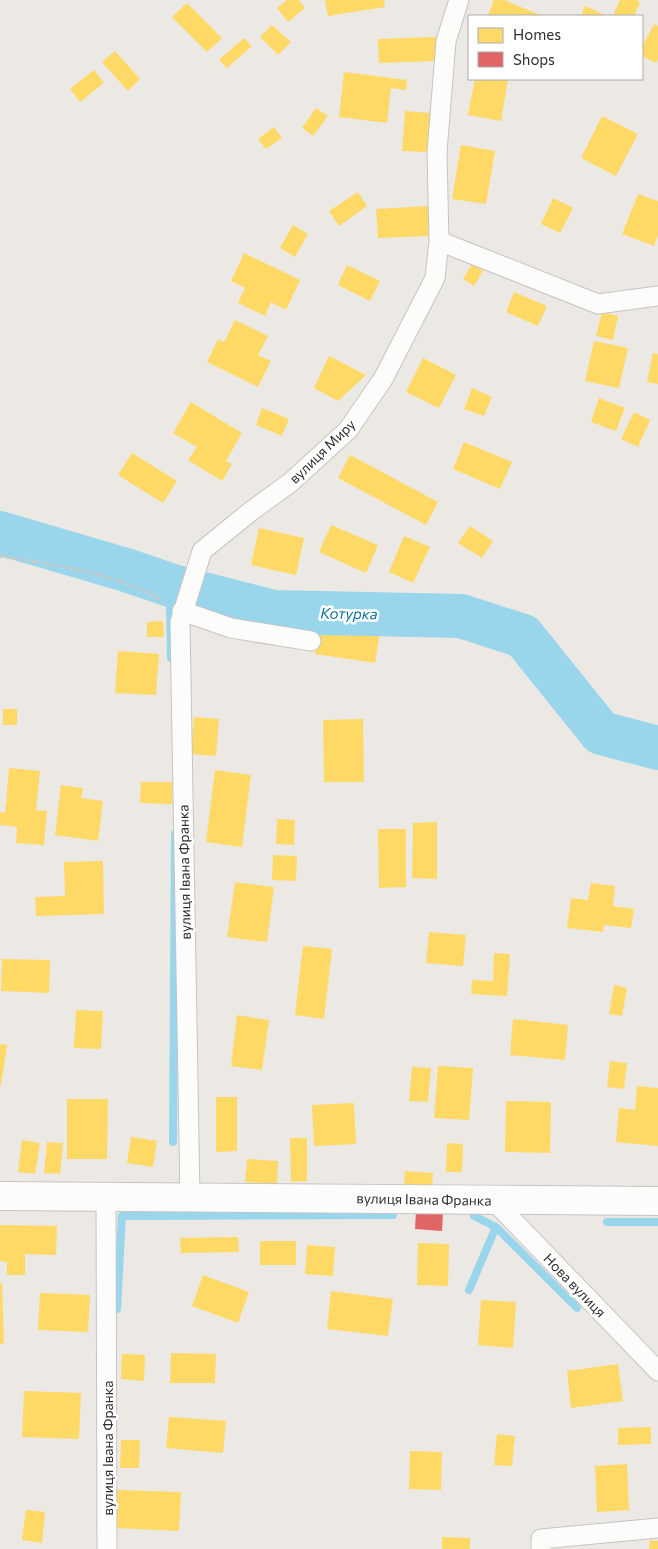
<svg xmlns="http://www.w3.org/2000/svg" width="658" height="1549" font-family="Commissioner,sans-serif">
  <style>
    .homes { fill: #ffd966 }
    .shops { fill: #e06666 }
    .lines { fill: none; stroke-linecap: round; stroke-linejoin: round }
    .stream { stroke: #99d6ec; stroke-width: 8 }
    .river { stroke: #99d6ec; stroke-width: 44 }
    .street-casing { stroke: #c5c4c5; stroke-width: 21 }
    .secondary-casing { stroke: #c5c4c5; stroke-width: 30 }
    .path { stroke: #c9c9c8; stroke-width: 3; stroke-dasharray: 4 2.5; stroke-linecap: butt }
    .street { stroke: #fcfcfb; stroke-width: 19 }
    .secondary { stroke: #fcfcfb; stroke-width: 28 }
    .labels { text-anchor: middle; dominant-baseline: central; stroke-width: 5; stroke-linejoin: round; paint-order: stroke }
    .street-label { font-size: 14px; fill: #2e2e2e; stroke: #fff }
    .water-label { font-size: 15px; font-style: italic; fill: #0d6fa3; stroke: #fff }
  </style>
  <rect width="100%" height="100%" fill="#ece8e4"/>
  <path class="homes" d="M287,0h12l6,8 -17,14 -11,-14z
    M325,0h59l1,7 -57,9z
    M494,0h10l39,16h-55z
    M620,0h16l4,2 -6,14h-21z
    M187,3l35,35 -15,14 -35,-35z
    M585,6l20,9 -1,1h-23z
    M654,24l4,2v33l-2,4 -14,-7v-9z
    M272,25l19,17 -13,13 -18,-18z
    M436,37l1,24 -58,2 -1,-24z
    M244,38l8,8 -25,22 -8,-8z
    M115,51l25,28 -12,12 -26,-29z
    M94,70l10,13 -24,19 -10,-13z
    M344,72l63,8 -1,10 -15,-2 -4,35 -48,-6z
    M475,79l33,1 -7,41 -33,-6z
    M316,108l12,8 -15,20 -11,-8z
    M405,111l25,2 -2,39 -26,-1z
    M602,116l36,18 -22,42 -35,-18z
    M274,127l8,11 -16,11 -8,-10z
    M461,145l34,6 -9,53 -34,-5z
    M358,192l9,14 -28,20 -10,-15z
    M638,194l20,7v34l-4,11 -32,-12z
    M553,198l20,10 -13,25 -19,-9z
    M428,206l1,30 -51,2 -2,-29z
    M293,225l15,9 -13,23 -15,-9z
    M244,253l56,27 -14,30 -15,-8 -6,14 -27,-13 7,-15 -14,-7z
    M472,264l11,7 -9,15 -11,-7z
    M347,265l33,16 -10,20 -32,-16z
    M514,292l33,14 -9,20 -32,-14z
    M602,312l16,4 -5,24 -17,-4z
    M235,320l33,16 -10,19 13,6 -13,26 -51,-25 11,-23 6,3z
    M594,341l34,7 -9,40 -34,-7z
    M653,353l5,1v30l-11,-2z
    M329,356l37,19 -28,26 -24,-13z
    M423,358l33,17 -17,33 -33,-16z
    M472,388l20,9 -8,19 -20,-7z
    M599,398l26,10 -9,23 -25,-9z
    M191,402l51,31 -16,28 6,3 -10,17 -34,-21 9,-13 -24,-14z
    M262,408l27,11 -7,17 -26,-11z
    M634,412l16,8 -12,27 -17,-8z
    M464,442l48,20 -12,27 -47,-20z
    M132,453l45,28 -14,22 -45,-28z
    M350,455l88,47 -12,23 -88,-47z
    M331,525l47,20 -12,28 -47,-21z
    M470,526l23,15 -11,17 -24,-15z
    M259,528l45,10 -8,37 -45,-10z
    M404,536l26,11 -17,36 -24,-11z
    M163,621l1,16h-17v-15z
    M320,623l60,9 -5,31 -60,-9z
    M118,651l41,3 -3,41 -41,-2z
    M3,709h14v16h-14z
    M194,717l25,2 -3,37 -25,-2z
    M363,719l1,63h-40l-1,-62z
    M9,768l31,3 -4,39 11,1 -3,34 -28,-2 1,-16 -17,-2v-13l5,1z
    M215,770l36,5 -9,72 -36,-5z
    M141,782h31v22l-32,-1z
    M61,785l22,3 -2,10 22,3 -5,40 -43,-6z
    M277,819l18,1 -1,25 -18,-1z
    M437,822v57l-25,-1 1,-55z
    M378,829h28v58l-27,1z
    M273,855l24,1 -1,25 -24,-1z
    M103,861l1,53 -68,2 -1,-19 30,-1 -1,-34z
    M235,882l39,5 -7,55 -40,-5z
    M591,883l24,3 -2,20 21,3 -3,19 -27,-3 -1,7 -36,-4 4,-30 17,2z
    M429,932l37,3 -3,31 -37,-3z
    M303,946l29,3 -8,70 -29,-4z
    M494,953l16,1 -3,42 -36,-2 1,-14 21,1z
    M2,959l48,1 -1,33 -48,-2z
    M614,985l13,3 -5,28 -13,-2z
    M76,1010l27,1 -2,38 -27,-1z
    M237,1015l32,5 -7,50 -31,-4z
    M513,1019l55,6 -3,35 -55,-5z
    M0,1044l7,1 -6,40h-1z
    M610,1061l17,2 -3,26 -17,-2z
    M438,1066l35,2 -4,52 -35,-2z
    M412,1067l19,1 -3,34 -19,-1z
    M637,1086l21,2v58l-42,-4 3,-34 16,2z
    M216,1097h21v54l-21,1z
    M67,1099h41l-1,60h-40z
    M506,1101l45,1 -1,51 -45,-1z
    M354,1103l2,41 -42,2 -2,-41z
    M131,1137l26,4 -4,26 -26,-4z
    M290,1138h17v43l-16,1z
    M22,1140l18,3 -5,31 -17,-2z
    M47,1142l16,1 -3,31 -16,-1z
    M447,1143l16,1 -1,28h-16z
    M247,1159l31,2 -1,23 -32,-2z
    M405,1171l28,2 -1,14 -28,-1z
    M0,1225l57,1 -1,29 -31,-1v21h-18v-13l-7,-1z
    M238,1237l1,15 -58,1 -1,-15z
    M260,1241h36v24h-36z
    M418,1243l31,1 -1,42 -31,-1z
    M307,1245l28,2 -2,29 -28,-2z
    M203,1275l46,17 -11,31 -46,-17z
    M2,1283l2,60 -4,1v-60z
    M331,1291l62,8 -5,37 -61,-7z
    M40,1293l50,2 -2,37 -50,-2z
    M481,1300l35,2 -3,46 -35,-3z
    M171,1353l45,1 -1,29h-45z
    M122,1354l23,1 -1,26 -23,-2z
    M618,1364l5,37 -52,7 -4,-37z
    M24,1391l57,2 -2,46 -57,-2z
    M169,1417l57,4 -3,32 -57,-5z
    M651,1427v17l-33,1v-17z
    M497,1434l18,2 -3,30 -18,-1z
    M121,1440h19l-1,28h-19z
    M410,1451l32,1 -1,38 -32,-1z
    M627,1464l2,46 -32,2 -2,-46z
    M116,1490l65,2 -2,39 -64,-3z
    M26,1510l19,2 -3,31 -20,-3z
    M442,1537l28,1v11h-28z
    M650,1540l8,1v8h-9z"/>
  <path class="shops" d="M416,1211l27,1 -1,19 -27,-2z"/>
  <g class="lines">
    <path class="stream" d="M170,605l1,53
      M173,1142l2,-308
      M474,1216l22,11 81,81
      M607,1222h51
      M469,1290l27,-63
      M117,1309l5,-93 271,-1"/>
    <path class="river" d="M0,533l126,37 50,17 98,25 187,4 62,20 78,97 57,15"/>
    <g class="street-casing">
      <path id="street" d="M439,241l159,63 60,-8
        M182,611l49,17 80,13
        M106,1196l1,353
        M190,1197l-10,-575 22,-71 48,-39 41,-30 57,-52 35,-51 52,-101 4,-37 -2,-89 9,-111 13,-41
        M493,1200l165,171
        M541,1549v-10l117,-11"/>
    </g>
    <g class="secondary-casing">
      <path id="secondary" d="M0,1196l658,5"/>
    </g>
    <path class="path" d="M0,556c55,9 115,17 164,45"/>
    <use href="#street" class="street"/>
    <use href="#secondary" class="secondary"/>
  </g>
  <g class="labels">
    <g class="street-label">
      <text transform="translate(322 451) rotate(-44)">вулиця Миру</text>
      <text transform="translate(184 872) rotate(-91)">вулиця Івана Франка</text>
      <text transform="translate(424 1199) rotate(1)">вулиця Івана Франка</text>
      <text transform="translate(575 1285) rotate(46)">Нова вулиця</text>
      <text transform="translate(107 1448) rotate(-90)">вулиця Івана Франка</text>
    </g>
    <g class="water-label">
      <text transform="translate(349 613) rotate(1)">Котурка</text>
    </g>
  </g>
  <rect x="468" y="15" width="175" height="65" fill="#ffffff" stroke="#ababab"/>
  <rect x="478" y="28" width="25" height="15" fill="#ffd966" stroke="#ababab"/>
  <text x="513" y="40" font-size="15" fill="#2e2e2e">Homes</text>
  <rect x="478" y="52" width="25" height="15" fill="#e06666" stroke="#ababab"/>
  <text x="513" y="65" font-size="15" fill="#2e2e2e">Shops</text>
</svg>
